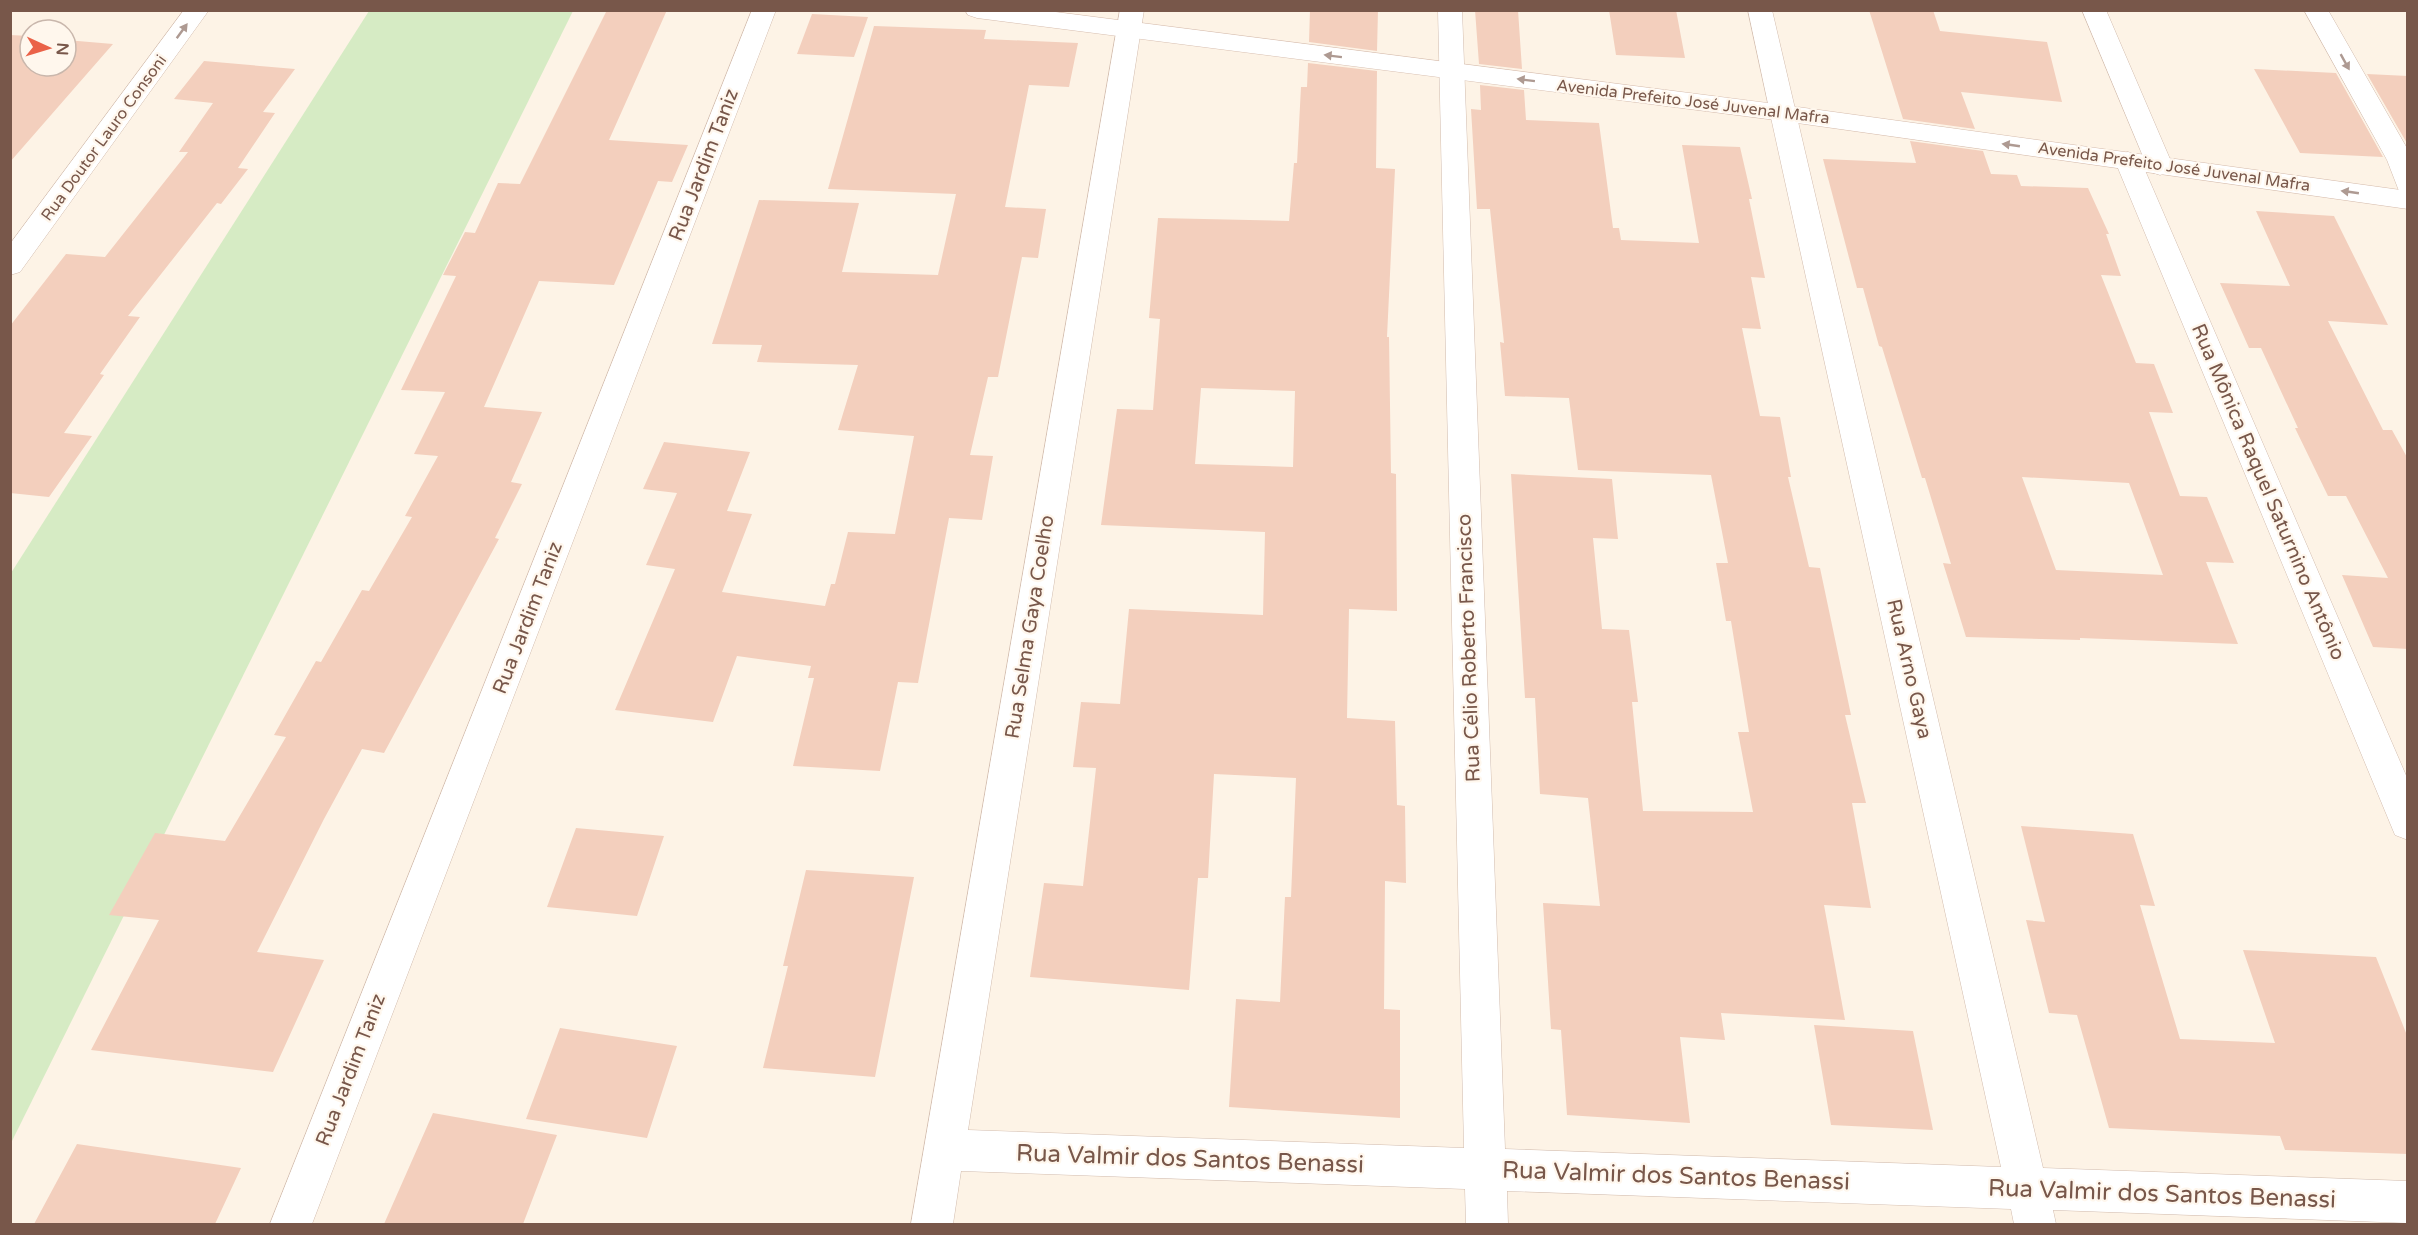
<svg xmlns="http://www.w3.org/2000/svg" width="2418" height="1235" font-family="'Varela Round',sans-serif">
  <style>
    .green { fill: #d6ebc4 }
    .building { fill: #f3cfbd; fill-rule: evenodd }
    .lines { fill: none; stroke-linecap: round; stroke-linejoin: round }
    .minor-casing { stroke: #d2bcae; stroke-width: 1 }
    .tertiary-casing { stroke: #d2bcae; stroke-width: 1 }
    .secondary-casing { stroke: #d5bbac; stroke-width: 1 }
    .minor { fill: #fff; fill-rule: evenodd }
    .tertiary { fill: #fff; fill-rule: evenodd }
    .secondary { fill: #fff; fill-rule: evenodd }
    .oneway { fill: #ae9a92 }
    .labels { text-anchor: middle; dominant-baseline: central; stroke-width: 4.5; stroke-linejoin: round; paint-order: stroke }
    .far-street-label { font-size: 16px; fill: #78574a; stroke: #fff7ed }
    .street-label { font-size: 20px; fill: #78574a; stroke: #fff7ed }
    .near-street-label { font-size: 24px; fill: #78574a; stroke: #fff7ed }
  </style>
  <rect width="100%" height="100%" fill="#fdf3e6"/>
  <path class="green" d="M369,11h204l-562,1132v-570z"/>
  <path class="building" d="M607,10h60l-58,130 79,5 -16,37 -14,-1 -44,104 -75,-4 -55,126 58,5 -31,70 11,2 -27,54 4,1 -115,214 -22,-4 -38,70 -67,133 67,8 -51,112 -182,-22 68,-130 -50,-5 46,-82 70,8 61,-104 -12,-2 42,-74 5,1 41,-72 7,1 43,-74 -7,-1 33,-60 -24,-2 31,-62 -44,-2 55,-114 -13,-1 22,-43 10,1 23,-50 22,1z
    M1310,10h68l-1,41 -68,-9z
    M1475,10h43l4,59 -43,-5z
    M1609,10h67l9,48 -69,-3z
    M1869,10h64l7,21 107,11 15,60 -101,-10 14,37 -72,-10z
    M812,14l56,3 -14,40 -57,-3z
    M874,26l112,4 -2,9 94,4 -9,44 -40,-2 -24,122 41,2 -8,49 -16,-1 -24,120h-10l-18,78 23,1 -11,64 -33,-2 -31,165 -20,-1 -18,89 -87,-5 21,-88h-6l3,-12 -74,-10 -24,66 -98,-12 60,-141 -29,-4 31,-72 -34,-4 21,-47 86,10 -23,59 25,3 -30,78 103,14 6,-22h4l13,-52 47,2 19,-98 -76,-6 20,-65 -101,-3 5,-17 -50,-1 47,-144 100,3 -17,69 96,3 18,-81 -128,-5z
    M10,35l20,1v30h36v-26l47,4 -103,118z
    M204,61l91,8 -32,43 12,1 -37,55 10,1 -27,35 -4,-1 -89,113 12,1 -40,57 4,1 -40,58 28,3 -43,61 -39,-4v-167l56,-72 39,3 83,-105h-9l34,-49 -39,-4z
    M1308,63l69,8 -1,97 19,1 -8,168h2l2,136 5,1 1,137 -48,-2 -2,109 48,3 2,84 8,1 1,77 -21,-2 -1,128 16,1v108l-171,-11 7,-108 44,3 5,-105h6l5,-119 -82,-4 -6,104h-10l-9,112 -159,-13 14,-94 39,3 13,-118 -23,-1 8,-65 39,2 9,-95 134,6 2,-83 -164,-7 16,-116 36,1 7,-91 -11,-1 9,-100 131,3 5,-58h3l4,-76h6zM1201,388l94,3 -2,76 -98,-3z
    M2254,69l82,4 47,84 -83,-4z
    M2367,74l41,2v69z
    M1480,85l44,5 2,30 73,3 14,105h6l2,12 78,3 -17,-98 58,2 12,52h-3l16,79 -14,-1 10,52 -19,-1 18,88 20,1 11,60h-3l21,90 11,1 31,147h-6l21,88h-14l19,105 -47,-3 21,115 -124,-7 4,27 -45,-3 10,86 -123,-8 -6,-85 -10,-1 -8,-126 57,3 -12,-108 -48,-4 -5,-96h-10l-14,-224 101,5 6,60 -25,-1 9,91 27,1 9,72h-6l11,109 110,1 -15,-80h11l-18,-111h-5l-10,-58h12l-17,-88 -133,-5 -9,-72 -64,-2 -5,-54 4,1 -14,-134h-13l-6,-100 10,1z
    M1910,141l73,10 8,23 26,1 4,11 67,2 21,46h-3l15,42 -20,-1 35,88 18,1 19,49 -24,-1 31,84 27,1 27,66 -28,-1 32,82 -158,-6v2l-114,-3 -23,-74 8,1 -26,-86h-3l-40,-131 -3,-1 -16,-58h-6l-34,-129 93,4zM2022,477l107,6 34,92 -107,-5z
    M2256,211l78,5 54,109 -60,-4 55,109h9l16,29v190l-35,-2 -31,-72 46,3 -42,-82h-18l-33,-68h3l-37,-80h-12l-29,-65 70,3z
    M2021,826l112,8 22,72 -15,-1 40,134 95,4 -32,-93 133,7 32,81v116l-123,-4 -5,-14 -171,-8 -32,-113 -28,-2 -23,-93 19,2z
    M576,828l88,8 -27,80 -90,-9z
    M806,870l108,7 -39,200 -112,-9 25,-102h-5z
    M1814,1025l99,6 20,99 -102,-5z
    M560,1028l117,18 -30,92 -121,-19z
    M433,1113l124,22 -34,89h-139z
    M77,1144l164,24 -26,56h-181z"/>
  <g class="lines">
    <g class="minor-casing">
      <path id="minor" d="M184,10h25l-189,262 -10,3v-31z
        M752,10h24l-464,1214h-42z
        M1120,10h24l-176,1120 496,18 -26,-1138h24l43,1139 496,18 -231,-1054 4,-6 9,-2 9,2 4,6 247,1055 365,13v42l-355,-13 3,14h-42l-3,-15 -504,-18 1,33h-42l-1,-35 -504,-18 -8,53h-42z
        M2082,10h24l67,156 -4,6 -9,3 -9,-3 -4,-6z
        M2304,10h24l80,140v43l-9,-2 -12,-31z
        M2128,152l9,3 4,6 267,619v60l-13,-5 -5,-12 -275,-662 4,-6z"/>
    </g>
    <g class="tertiary-casing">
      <path id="tertiary" d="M1748,10h24l24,103 -4,6 -9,2 -9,-2 -4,-6z"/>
    </g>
    <g class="secondary-casing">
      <path id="secondary" d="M965,10h75l743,95 625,86v18l-625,-88 -806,-103 -9,-3z"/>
    </g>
    <use href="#minor" class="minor"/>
    <use href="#tertiary" class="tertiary"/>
    <use href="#secondary" class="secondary"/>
  </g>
  <defs><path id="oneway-solid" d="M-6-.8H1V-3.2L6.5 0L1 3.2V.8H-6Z" transform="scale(1.5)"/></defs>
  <g class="oneway">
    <use href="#oneway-solid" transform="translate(182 31) rotate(-54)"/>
    <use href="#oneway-solid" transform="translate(1333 56) rotate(-173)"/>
    <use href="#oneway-solid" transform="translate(2345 62) rotate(61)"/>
    <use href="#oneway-solid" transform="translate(1526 80) rotate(-173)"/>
    <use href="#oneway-solid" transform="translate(2011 145) rotate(-172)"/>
    <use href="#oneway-solid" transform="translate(2350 192) rotate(-172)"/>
  </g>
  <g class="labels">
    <g class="far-street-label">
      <text transform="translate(1693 102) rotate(7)">Avenida Prefeito José Juvenal Mafra</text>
      <text transform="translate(104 138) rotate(-54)">Rua Doutor Lauro Consoni</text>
      <text transform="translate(2174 167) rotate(8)">Avenida Prefeito José Juvenal Mafra</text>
    </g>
    <g class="street-label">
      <text transform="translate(704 165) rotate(-69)">Rua Jardim Taniz</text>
      <text transform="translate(2268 492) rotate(67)">Rua Mônica Raquel Saturnino Antônio</text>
      <text transform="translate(528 618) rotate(-69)">Rua Jardim Taniz</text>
      <text transform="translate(1030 627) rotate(-81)">Rua Selma Gaya Coelho</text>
      <text transform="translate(1469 648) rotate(-92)">Rua Célio Roberto Francisco</text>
      <text transform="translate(1909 669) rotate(77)">Rua Arno Gaya</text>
      <text transform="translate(351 1070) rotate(-69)">Rua Jardim Taniz</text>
    </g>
    <g class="near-street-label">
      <text transform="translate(1190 1159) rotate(2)">Rua Valmir dos Santos Benassi</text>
      <text transform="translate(1676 1176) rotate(2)">Rua Valmir dos Santos Benassi</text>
      <text transform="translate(2162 1194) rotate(2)">Rua Valmir dos Santos Benassi</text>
    </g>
  </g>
  <rect width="2418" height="1235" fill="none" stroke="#78574a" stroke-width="24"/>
  <g transform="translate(48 48) rotate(94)"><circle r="28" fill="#fff7ed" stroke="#c9b7ac" stroke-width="1.5"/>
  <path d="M0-4.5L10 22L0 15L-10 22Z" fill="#ea6248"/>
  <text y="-9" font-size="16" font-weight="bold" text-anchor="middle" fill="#78574a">N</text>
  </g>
</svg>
